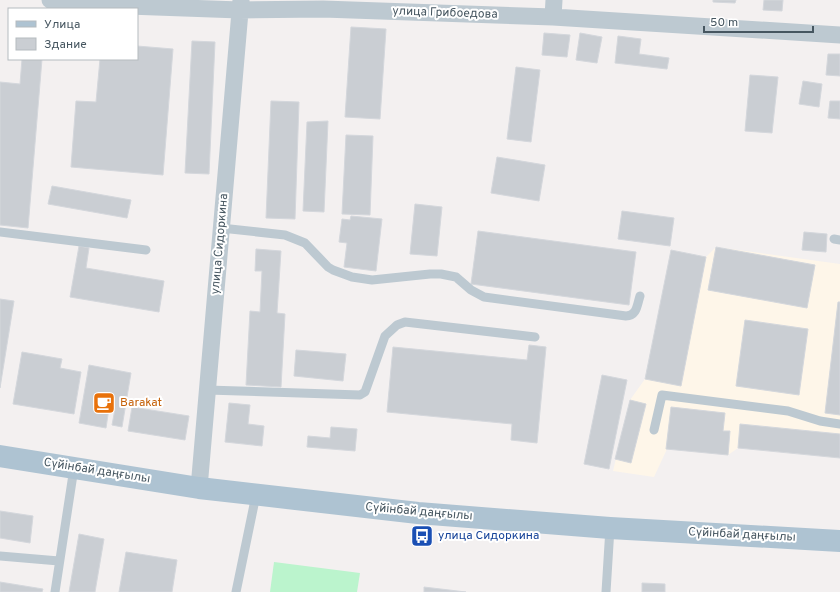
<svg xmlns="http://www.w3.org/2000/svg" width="840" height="592" font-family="Overpass,sans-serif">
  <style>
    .commercial { fill: #fef6e9 }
    .pitch { fill: #bbf4cd }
    .building { fill: #caced3; stroke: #d4d7dc }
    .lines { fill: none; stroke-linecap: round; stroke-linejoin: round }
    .service { stroke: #bdc9d1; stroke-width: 9 }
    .minor { stroke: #bdc9d1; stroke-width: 17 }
    .primary { stroke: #aec3d2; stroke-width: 22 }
    .labels { text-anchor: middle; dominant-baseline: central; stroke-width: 4; stroke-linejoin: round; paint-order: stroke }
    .street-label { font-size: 12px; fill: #465660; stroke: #fff }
    .food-label { font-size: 12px; fill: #c56008; stroke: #fff; text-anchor: start }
    .transit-label { font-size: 12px; fill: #164399; stroke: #fff; text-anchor: start }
  </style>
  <rect width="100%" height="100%" fill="#f3f0f0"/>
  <path class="commercial" d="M716,247l124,17v194l-102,-10 -10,7 -61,-6 -13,28 -41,-6 17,-71 15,-21 26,-129 35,7z"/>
  <path class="pitch" d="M274,562l86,11 -3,19h-87z"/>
  <path class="building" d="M713,0h23l-1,3 -22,-1z
    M764,0h19l-1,11 -19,-1z
    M351,27l35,2 -6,90 -35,-2z
    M544,33l26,2 -3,22 -25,-2z
    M580,33l22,4 -5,26 -21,-3z
    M618,36l23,3 -2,15 30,4 -2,11 -52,-6z
    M192,41l23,1 -6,132 -24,-1z
    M137,46l36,3 -10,126 -92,-8 5,-66 20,1 4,-43h37z
    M828,54h12v22l-14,-1z
    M22,59h20l-14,169 -28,-3v-143l20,2z
    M516,67l24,3 -9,72 -24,-3z
    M750,75l28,2 -6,56 -27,-2z
    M803,81l19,3 -3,23 -20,-3z
    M271,101l28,1 -4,117 -29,-1z
    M830,101h10v18l-12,-1z
    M328,121l-4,91 -21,-1 4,-89z
    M346,135l27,1 -3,79 -28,-1z
    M497,157l48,8 -6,36 -48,-8z
    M52,186l79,14 -4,18 -79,-14z
    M415,204l27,3 -5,49 -27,-2z
    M622,211l52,7 -4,28 -52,-7z
    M351,216l31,3 -6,52 -32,-4 3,-24 -8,-1 3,-23 8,1z
    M478,231l158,21 -7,53 -158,-21z
    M804,232l23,2 -1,18 -24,-2z
    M79,246l10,2 -3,20 78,13 -5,31 -89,-15z
    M716,247l99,18 -8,43 -99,-18z
    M256,249l25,2 -4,62 8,1 -4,73 -35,-2 4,-74 10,1 2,-41h-7z
    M671,250l35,7 -25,129 -36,-7z
    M0,299l14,2 -14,87z
    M838,302h2v113l-15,-2z
    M745,320l63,9 -9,66 -63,-9z
    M529,345l17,2 -9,96 -26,-3 1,-16 -125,-12 6,-65 134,13z
    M296,350l50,4 -3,27 -49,-5z
    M22,352l40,7 -2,9 21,4 -7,42 -61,-10z
    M89,365l42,8 -9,54 -10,-2 3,-16 -6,-1 -3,20 -27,-5z
    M602,375l25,5 -18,89 -25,-5z
    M630,400l16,4 -15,59 -16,-4z
    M229,403l21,2 -2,19 16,2 -2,20 -37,-4z
    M132,407l57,9 -4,24 -57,-9z
    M671,407l54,6 -2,18h7l-2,24 -62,-6z
    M740,424l100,10v24l-102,-10z
    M331,427l26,2 -2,22 -48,-4 1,-11 22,2z
    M0,511l33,5 -3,27 -30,-5z
    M79,534l25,5 -9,53h-26z
    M126,552l51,8 -5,32h-53z
    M0,582l43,7 -1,3h-42z
    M642,583l23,1v8h-23z
    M424,587l42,5h-42z"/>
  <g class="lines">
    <path class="service" d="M221,228l64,7 20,8 23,24 5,3 19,7 20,3 58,-6h11l15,3 15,13 13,7 142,19c11,0 11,-11 14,-20
      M0,232l146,18
      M834,239l6,1
      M207,390l153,5 5,-3 20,-56 12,-11 8,-3 130,15
      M654,430l8,-35 126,16 32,10 20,3
      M0,556l59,5
      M55,592l19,-124
      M236,592l20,-97
      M606,592l4,-64"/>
    <path class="minor" d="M50,0l78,6 112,4 83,-1 230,8 287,18
      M553,17l1,-17
      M199,488l42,-488"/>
    <path class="primary" d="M0,456l199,32 219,25 192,15 230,13"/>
  </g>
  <defs>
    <g id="cafe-square" transform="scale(1.15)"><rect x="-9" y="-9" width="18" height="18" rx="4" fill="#e8710a" stroke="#fff"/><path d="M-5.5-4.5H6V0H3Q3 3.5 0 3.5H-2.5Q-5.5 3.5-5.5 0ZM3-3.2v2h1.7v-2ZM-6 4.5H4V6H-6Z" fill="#fff"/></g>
    <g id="bus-square" transform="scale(1.15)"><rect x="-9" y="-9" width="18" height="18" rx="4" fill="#1a4fb4" stroke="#fff"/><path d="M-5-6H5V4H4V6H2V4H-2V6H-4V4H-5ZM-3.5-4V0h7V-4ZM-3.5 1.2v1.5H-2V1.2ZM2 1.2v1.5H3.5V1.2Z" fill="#fff"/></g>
  </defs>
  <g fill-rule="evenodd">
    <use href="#cafe-square" x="104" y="403"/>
    <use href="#bus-square" x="422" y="536"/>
  </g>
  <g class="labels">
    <g class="street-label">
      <text transform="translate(445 13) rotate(2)">улица Грибоедова</text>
      <text transform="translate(220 244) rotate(-85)">улица Сидоркина</text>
      <text transform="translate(97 471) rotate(9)">Сүйінбай даңғылы</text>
      <text transform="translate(419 512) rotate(5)">Сүйінбай даңғылы</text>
      <text transform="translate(742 535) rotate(3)">Сүйінбай даңғылы</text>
    </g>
    <g class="food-label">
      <text x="120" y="403">Barakat</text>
    </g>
    <g class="transit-label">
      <text x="438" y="536">улица Сидоркина</text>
    </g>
  </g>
  <rect x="8" y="8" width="130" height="52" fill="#ffffff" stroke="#b5bbbf"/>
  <rect x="16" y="21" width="20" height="6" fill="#aec3d2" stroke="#b5bbbf"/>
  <text x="44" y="28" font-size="12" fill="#465660">Улица</text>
  <rect x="16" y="38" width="20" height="12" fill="#caced3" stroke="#b5bbbf"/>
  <text x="44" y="48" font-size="12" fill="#465660">Здание</text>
  <path d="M704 26v6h109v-6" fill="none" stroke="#465660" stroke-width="2"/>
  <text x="710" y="26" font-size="12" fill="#465660" stroke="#ffffff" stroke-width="3" paint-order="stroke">50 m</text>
</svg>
